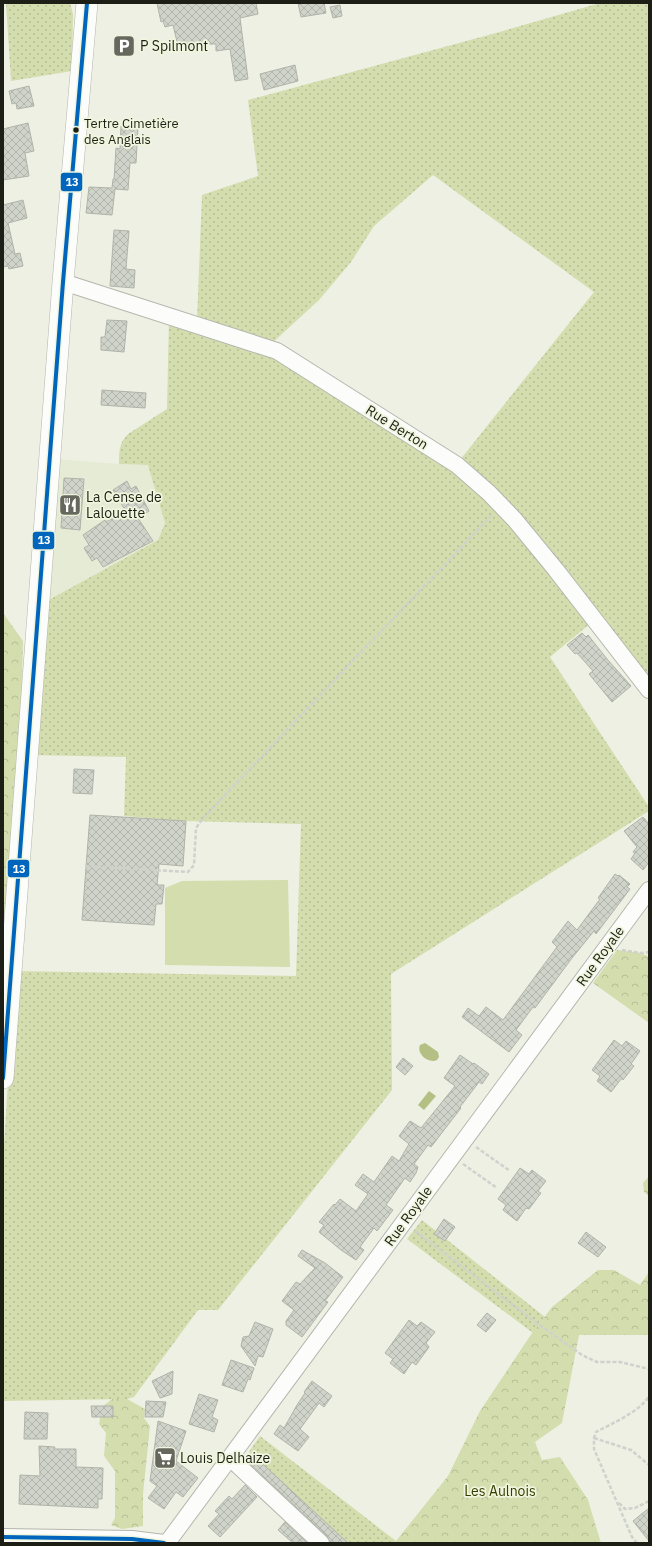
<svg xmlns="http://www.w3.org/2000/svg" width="652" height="1546" font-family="'IBM Plex Sans',sans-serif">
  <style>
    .built { fill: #e6ebd5 }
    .grass { fill: url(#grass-dots) }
    .forest { fill: url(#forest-crowns) }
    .pitch { fill: #d4ddae }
    .water { fill: #b4c083 }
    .building { fill: url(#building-cross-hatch); stroke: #b0b3a9 }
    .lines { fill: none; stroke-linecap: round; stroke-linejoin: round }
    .minor-casing { stroke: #b4b6ad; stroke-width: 18 }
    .major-casing { stroke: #b4b6ad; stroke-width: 22 }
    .path { stroke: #d0d1cd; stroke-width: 2.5; stroke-dasharray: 4 2; stroke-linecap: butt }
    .minor { stroke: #fcfdfb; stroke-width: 16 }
    .major { stroke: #fcfdfb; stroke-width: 21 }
    .bus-1-casing { stroke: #f0f5de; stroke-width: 7 }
    .bus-1 { stroke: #0065bd; stroke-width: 4 }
    .bus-dot { fill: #1d1f16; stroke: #f0f5de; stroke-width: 1.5 }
    .labels { text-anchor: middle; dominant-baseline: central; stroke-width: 3.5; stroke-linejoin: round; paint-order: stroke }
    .bus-label { font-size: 13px; fill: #1d1f16; stroke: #f0f5de; text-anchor: start }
    .poi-label { font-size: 14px; fill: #1d1f16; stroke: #f0f5de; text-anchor: start }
    .street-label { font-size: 14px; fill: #1d1f16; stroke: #f0f5de }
    .park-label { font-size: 14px; fill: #363e00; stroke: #f0f5de }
    .line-badge { stroke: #f0f5de; stroke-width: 1.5 }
    .badge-label { font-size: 11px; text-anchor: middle; font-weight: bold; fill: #fff }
  </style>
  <defs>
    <pattern id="grass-dots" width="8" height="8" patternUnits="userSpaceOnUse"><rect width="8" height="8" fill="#d4ddae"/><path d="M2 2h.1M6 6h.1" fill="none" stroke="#b6bd95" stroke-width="1.8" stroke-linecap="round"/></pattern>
    <pattern id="forest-crowns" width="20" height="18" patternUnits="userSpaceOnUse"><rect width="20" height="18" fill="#d4ddae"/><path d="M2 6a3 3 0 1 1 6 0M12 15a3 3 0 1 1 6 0" fill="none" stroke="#b6bd95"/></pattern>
    <pattern id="building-cross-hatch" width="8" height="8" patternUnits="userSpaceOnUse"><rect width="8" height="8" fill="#d0d3c9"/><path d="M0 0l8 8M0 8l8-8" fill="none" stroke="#b2b5ac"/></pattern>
  </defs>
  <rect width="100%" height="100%" fill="#edf0e3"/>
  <path class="built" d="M56,459l63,5 29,1 17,58 -7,17 -113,62z"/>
  <path class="grass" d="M6,3h64l3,11 -1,57 -61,10z
    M600,3h49v680l-189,-223 134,-168 -161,-117 -59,51 -23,36 -32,38 -48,44 -74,-23 5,-126 56,-19 -10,-76 248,-67z
    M169,320l102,33 184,116 33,27 104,126 -42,35 99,150v4l-258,163 1,116 -174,220h-20l-64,87 -7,2 -124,2v-240l12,-190 281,5 5,-152 -115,-3 -62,-5 2,-59 -94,-2 13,-153 113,-62 7,-17 -17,-58 -29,-1c0,-12 0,-21 9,-30l39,-25z
    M422,1220l123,97 -12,16 -126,-94z
    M260,1436l136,105v2h-48l-99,-91z"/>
  <path class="forest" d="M3,613l20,28 -2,87 -14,185h-4z
    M617,950l24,3 8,4v66l-56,-40z
    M649,1176v20l-5,-4 -1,-9z
    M598,1270h16l26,15 9,-13v63h-70l-17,88 -27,19 7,18 18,-3 28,43 13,43h-205v-2l52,-65 32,-65 50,-75 22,-29z
    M112,1399h15l18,10 -1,9 6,8 -7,68v32l-21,3 -11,-4 4,-7v-47l-11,-15 2,-23 -7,-9 3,-17z"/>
  <path class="pitch" d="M288,880l2,87 -125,-2v-77l17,-7z"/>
  <path class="water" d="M425,1043l13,9 1,5 -2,3c-8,4 -21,-6 -17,-15z
    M429,1091l7,5 -12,14 -6,-5z"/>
  <path class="building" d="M157,3h99l2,11 -18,4 8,61 -13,2 -5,-32 -14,2v-7h-12l-25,6 -6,-25 -8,2 -2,-6 -2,1z
    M298,3h26l2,10 -25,4z
    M340,5l2,11 -9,2 -3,-11z
    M295,65l3,16 -34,9 -4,-16z
    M29,86l5,20 -17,3 -1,-6 -4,1 -3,-13z
    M28,123l6,28 -9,2 4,23 -26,4v-51z
    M121,126l17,1 -2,36h-6l-2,27 -13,-1 -3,26 -26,-2 3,-26 23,1 1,-9h1l2,-31 4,1z
    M23,200l4,18 -19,5 7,31 5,-1 3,13 -14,3 -1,-3 -5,1v-62z
    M114,230l15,1 -3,38 9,1 -1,18 -24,-2z
    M107,320l20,1 -3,31 -23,-2v-13h4z
    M102,390l44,3 -1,15 -44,-3z
    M64,478l20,1 -4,51 -19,-2z
    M127,481l4,8 5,-3 13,25 -11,7 15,23 -50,26 -6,-9 -5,3 -8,-13 5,-3 -6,-10 22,-15 1,2 19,-12 -12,-20z
    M582,633l4,4 2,-2 19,24 24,27 -19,16 -23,-28 4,-3 -16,-18 -2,1 -8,-9z
    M74,769l20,1 -2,24 -19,-1z
    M90,815l96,6 -3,45 -24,-2 -2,21h7l-2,19h-6l-2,21 -72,-5z
    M643,817l6,7v38l-6,8 -12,-11 4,-6 -2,-1 4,-5 -13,-16z
    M615,874l3,2 1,-1 11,9 -3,3 3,2 -34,45 -2,-3 -22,27 -37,50 -2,-1 -17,23 6,5 -13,17 -47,-35 6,-9 11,8 7,-9 17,13 54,-73 -5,-5 16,-21 9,9 23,-31 -2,-1z
    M614,1040l8,6 4,-5 14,10 -9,13 3,2 -11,14 -1,-2 -11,14 -14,-11 3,-5 -8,-6z
    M460,1055l13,9 1,-1 15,11 -7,10 -3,-2 -19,25 1,1 -30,39 -3,-2 -14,19 4,3 -2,6 -6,9 -5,-4 -19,27 7,5 -16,21 -3,-3 -14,19 4,3 -8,10 -15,-10 -22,-18 5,-7 -5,-3 15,-18 1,1 5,-6 16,12 12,-17 -13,-9 8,-11 11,8 18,-26 7,5 10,-17 -10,-8 11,-15 11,7 34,-42 -11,-8z
    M403,1058l10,8 -8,9 -9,-8z
    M520,1168l9,6 3,-4 14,11 -8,10 3,2 -12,16 -3,-1 -9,13 -14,-11 3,-5 -8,-6z
    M444,1219l11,8 -10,14 -11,-7z
    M586,1232l20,15 -8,10 -20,-14z
    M302,1250l23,13 18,14 -18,24 3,1 -26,35 -16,-12v-4l8,-11 -12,-9 14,-19 4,2 15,-16 -17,-12z
    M487,1313l9,7 -10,12 -9,-7z
    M409,1320l8,6 4,-4 14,10 -9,11 3,4 -13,18 -4,-3 -8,12 -14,-11 3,-4 -8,-6z
    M255,1322l18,7 -10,28 -5,-1 -3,10 -14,-20 2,-9 6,-1z
    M231,1360l23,8 -4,12 -2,-1 -5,13 -21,-7z
    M173,1371l-1,23 -12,4 -8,-17z
    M312,1381l20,15 -8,11 -5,-4 -19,26 9,8 -11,14 -24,-17 6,-9 4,3 13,-23 8,-12 -1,-1z
    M199,1394l19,6 -6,17 6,3 -4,12 -25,-8z
    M146,1401l20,1 -3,15h-18z
    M91,1406h22v11h-21z
    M25,1412l23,1 -1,26h-23z
    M158,1421l28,10 -10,30 22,17 -15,19 -7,-5 -12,17 -16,-11 9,-12 -7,-5z
    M39,1446l16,1 -1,2h22v18l27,1 -1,31h-4v9l-79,-4 1,-29 20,1z
    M253,1455l95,88 -18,-1 -3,-6 -80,-75z
    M245,1485l12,12 -37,40 -12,-11 11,-12 -4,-3 14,-15 3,3z
    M649,1508v33l-16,-20z
    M285,1522l22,21h-14l-15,-13z"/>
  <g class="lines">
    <g class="minor-casing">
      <path id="minor" d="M63,282l214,69 180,114 32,28 26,27 41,50 93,120
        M230,1458l91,85
        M3,1537l129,2 32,4
        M167,1543l482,-653"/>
    </g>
    <g class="major-casing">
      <path id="major" d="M3,1078l60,-796 24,-279"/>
    </g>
    <path class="path" d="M85,866l103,6 6,-7 2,-37 8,-11 287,-301
      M622,950l19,3 8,-1
      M476,1147l34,24
      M463,1164l34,24
      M415,1231l123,93 44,31 15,7h23l29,7
      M594,1438l37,12 18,15
      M619,1503l6,6 10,-1 14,-7
      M637,1543l-5,-6 -38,-88v-11l2,-6c15,-8 45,-21 53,-36"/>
    <use href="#minor" class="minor"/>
    <use href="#major" class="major"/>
    <g class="bus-1-casing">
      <path id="bus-1" d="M3,1078l60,-796 24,-279
        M3,1537l129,2 32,4"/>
    </g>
    <use href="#bus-1" class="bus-1"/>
  </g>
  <defs>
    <g id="parking-square" transform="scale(1.15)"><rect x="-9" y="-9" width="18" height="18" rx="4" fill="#66685e" stroke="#f0f5de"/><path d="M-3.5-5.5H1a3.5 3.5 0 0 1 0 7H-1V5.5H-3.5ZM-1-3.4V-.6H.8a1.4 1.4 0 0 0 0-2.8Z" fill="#fff"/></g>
    <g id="restaurant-square" transform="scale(1.15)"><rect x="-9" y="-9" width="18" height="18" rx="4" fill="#66685e" stroke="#f0f5de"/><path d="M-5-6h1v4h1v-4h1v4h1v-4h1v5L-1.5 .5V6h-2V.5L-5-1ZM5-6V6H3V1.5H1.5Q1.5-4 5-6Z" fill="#fff"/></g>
    <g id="supermarket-square" transform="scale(1.15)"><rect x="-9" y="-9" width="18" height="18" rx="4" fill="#66685e" stroke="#f0f5de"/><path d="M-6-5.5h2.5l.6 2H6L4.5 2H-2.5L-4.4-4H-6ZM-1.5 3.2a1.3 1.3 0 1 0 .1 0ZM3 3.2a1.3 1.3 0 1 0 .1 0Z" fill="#fff"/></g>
  </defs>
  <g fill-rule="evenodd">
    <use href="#parking-square" x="124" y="46"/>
    <use href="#restaurant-square" x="70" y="505"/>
    <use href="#supermarket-square" x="165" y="1458"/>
  </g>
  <circle class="bus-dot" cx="76" cy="130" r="3.5"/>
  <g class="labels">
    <g class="bus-label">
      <text x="84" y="123">Tertre Cimetière<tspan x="84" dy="16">des Anglais</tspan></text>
    </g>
    <g class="poi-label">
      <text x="140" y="46">P Spilmont</text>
      <text x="86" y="497">La Cense de<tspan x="86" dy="16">Lalouette</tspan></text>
      <text x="180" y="1458">Louis Delhaize</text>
    </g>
    <g class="street-label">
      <text transform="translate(397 427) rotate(32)">Rue Berton</text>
      <text transform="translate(600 956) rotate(-54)">Rue Royale</text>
      <text transform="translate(408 1216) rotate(-54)">Rue Royale</text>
    </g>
    <g class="park-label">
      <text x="500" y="1491">Les Aulnois</text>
    </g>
  </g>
  <g class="line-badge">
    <rect x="60" y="172" width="23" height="20" rx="4" fill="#0065bd"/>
    <rect x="32" y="531" width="23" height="19" rx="4" fill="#0065bd"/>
    <rect x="7" y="859" width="23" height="19" rx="4" fill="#0065bd"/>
  </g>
  <g class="badge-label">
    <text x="72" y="186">13</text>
    <text x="44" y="544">13</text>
    <text x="19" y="873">13</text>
  </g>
  <rect width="652" height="1546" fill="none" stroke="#1d1f16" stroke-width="8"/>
</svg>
